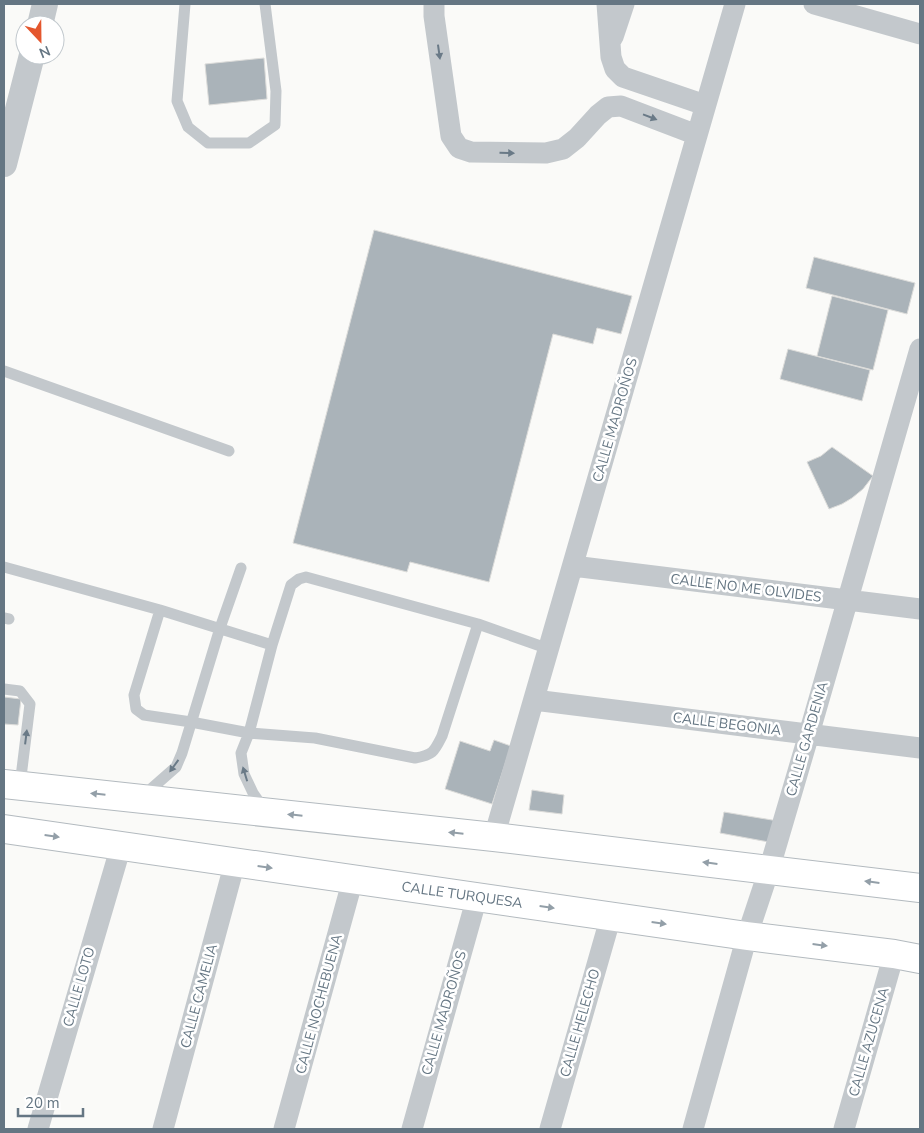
<svg xmlns="http://www.w3.org/2000/svg" width="924" height="1133" font-family="'Nunito Sans',sans-serif">
  <style>
    .building { fill: #aab3b9; stroke: #dcdcda }
    .lines { fill: none; stroke-linecap: round; stroke-linejoin: round }
    .secondary-casing { stroke: #b3babf; stroke-width: 30 }
    .service { stroke: #c3c8cc; stroke-width: 11 }
    .minor { stroke: #c3c8cc; stroke-width: 21 }
    .tertiary { stroke: #c3c8cc; stroke-width: 26 }
    .secondary { stroke: #fff; stroke-width: 28 }
    .oneway { fill: #6a7a87 }
    .oneway2 { fill: #939fa8 }
    .labels { text-anchor: middle; dominant-baseline: central; stroke-width: 5; stroke-linejoin: round; paint-order: stroke }
    .street-label { font-size: 14px; fill: #657683; stroke: #fff }
  </style>
  <rect width="100%" height="100%" fill="#fafaf8"/>
  <path class="building" d="M264,58l3,41 -58,6 -4,-41z
    M374,230l258,66 -11,38 -24,-6 -4,16 -40,-10 -64,248 -79,-20 -3,10 -114,-29z
    M814,257l101,26 -8,31 -101,-26z
    M832,296l56,14 -15,60 -56,-14z
    M788,349l82,21 -8,31 -82,-22z
    M832,447l41,29 -10,13 -11,9 -10,6 -13,5 -22,-47 14,-6z
    M4,697l17,2 -3,26 -14,-1z
    M494,740l17,6 -19,58 -47,-15 15,-48 30,10z
    M532,790l32,5 -2,19 -33,-4z
    M724,812l54,9 -4,22 -54,-10z"/>
  <g class="lines">
    <g class="secondary-casing">
      <path id="secondary" d="M4,784l490,53 426,51
        M4,829l743,107 147,18 26,5"/>
    </g>
    <path class="service" d="M185,4l-8,97 11,26 20,16h41l26,-18 1,-34 -11,-87
      M4,371l225,80
      M4,567l156,43 112,35
      M160,610l-26,85 2,14 8,6 47,7 58,11 66,5 100,20c18,-3 19,-6 27,-22l36,-112
      M4,618l5,1
      M4,689l16,2 10,13 -10,81
      M143,796l33,-29 6,-14 38,-125 21,-60
      M264,809l-11,-16 -9,-19 -3,-21 8,-20 23,-88 19,-60 8,-6 7,-2 172,47 71,25"/>
    <path class="minor" d="M434,4v12l17,120 8,12 12,4 75,1 17,-4 14,-11 21,-23 10,-8 13,-1 76,29
      M607,4l4,53 4,12 8,8 82,28
      M814,4l106,30
      M613,37l11,-33
      M573,566l347,43
      M534,700l386,48
      M494,837l241,-833
      M38,1129l83,-283
      M163,1129l72,-267
      M284,1129l69,-250
      M412,1129l65,-232
      M550,1129l61,-213
      M693,1129l54,-193 22,-66 40,-136 111,-385
      M844,1129l50,-175"/>
    <path class="tertiary" d="M40,25l5,-21
      M4,164l28,-109"/>
    <use href="#secondary" class="secondary"/>
  </g>
  <defs><path id="oneway-solid" d="M-6-.8H1V-3.2L6.5 0L1 3.2V.8H-6Z" transform="scale(1.25)"/></defs>
  <g class="oneway">
    <use href="#oneway-solid" transform="translate(439 52) rotate(82)"/>
    <use href="#oneway-solid" transform="translate(650 117) rotate(21)"/>
    <use href="#oneway-solid" transform="translate(507 153) rotate(1)"/>
    <use href="#oneway-solid" transform="translate(26 737) rotate(-83)"/>
    <use href="#oneway-solid" transform="translate(174 766) rotate(126)"/>
    <use href="#oneway-solid" transform="translate(245 774) rotate(-107)"/>
  </g>
  <g class="oneway2">
    <use href="#oneway-solid" transform="translate(98 794) rotate(-174)"/>
    <use href="#oneway-solid" transform="translate(295 815) rotate(-174)"/>
    <use href="#oneway-solid" transform="translate(456 833) rotate(-174)"/>
    <use href="#oneway-solid" transform="translate(52 836) rotate(8)"/>
    <use href="#oneway-solid" transform="translate(710 863) rotate(-173)"/>
    <use href="#oneway-solid" transform="translate(265 867) rotate(8)"/>
    <use href="#oneway-solid" transform="translate(872 882) rotate(-173)"/>
    <use href="#oneway-solid" transform="translate(547 907) rotate(8)"/>
    <use href="#oneway-solid" transform="translate(659 923) rotate(8)"/>
    <use href="#oneway-solid" transform="translate(820 945) rotate(7)"/>
  </g>
  <g class="labels">
    <g class="street-label">
      <text transform="translate(615 420) rotate(-74)">CALLE MADROÑOS</text>
      <text transform="translate(746 588) rotate(7)">CALLE NO ME OLVIDES</text>
      <text transform="translate(727 724) rotate(7)">CALLE BEGONIA</text>
      <text transform="translate(807 739) rotate(-74)">CALLE GARDENIA</text>
      <text transform="translate(462 895) rotate(8)">CALLE TURQUESA</text>
      <text transform="translate(79 987) rotate(-74)">CALLE LOTO</text>
      <text transform="translate(199 996) rotate(-75)">CALLE CAMELIA</text>
      <text transform="translate(319 1004) rotate(-75)">CALLE NOCHEBUENA</text>
      <text transform="translate(444 1013) rotate(-74)">CALLE MADROÑOS</text>
      <text transform="translate(580 1023) rotate(-74)">CALLE HELECHO</text>
      <text transform="translate(869 1042) rotate(-74)">CALLE AZUCENA</text>
    </g>
  </g>
  <rect width="924" height="1133" fill="none" stroke="#657683" stroke-width="10"/>
  <g transform="translate(40 40) rotate(158)"><circle r="24" fill="#ffffff" stroke="#c1c8cd"/>
  <path d="M0-4L9 19L0 12L-9 19Z" fill="#e4572e"/>
  <text y="-8" font-size="14" font-weight="bold" text-anchor="middle" fill="#657683">N</text>
  </g>
  <path d="M18 1108v8h65v-8" fill="none" stroke="#657683" stroke-width="2.5"/>
  <text x="25" y="1108" font-size="15" fill="#657683" stroke="#ffffff" stroke-width="4" paint-order="stroke">20 m</text>
</svg>
